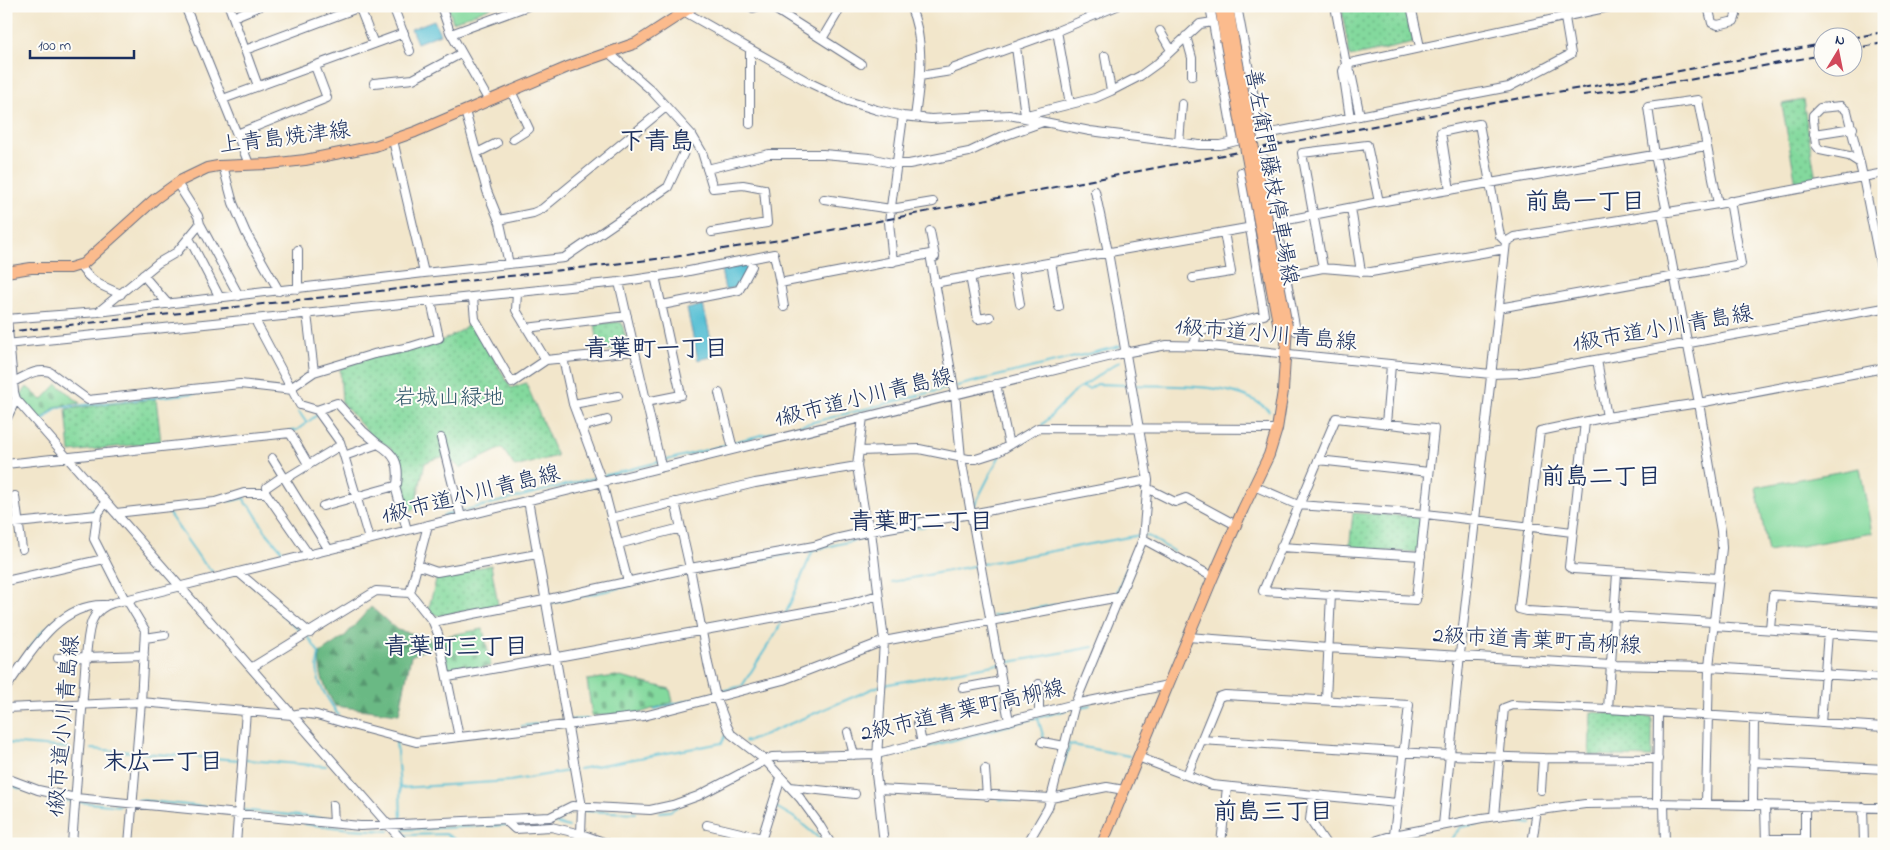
<svg xmlns="http://www.w3.org/2000/svg" width="1890" height="850" font-family="'Indie Flower','Klee One',sans-serif">
  <style>
    .grass { fill: url(#grass-dots); stroke: #4f847e }
    .forest { fill: url(#forest-firs); stroke: #427471 }
    .cemetery { fill: url(#cemetery-stones); stroke: #4f847e }
    .pitch { fill: #83d99d; stroke: #4f847e }
    .water { fill: #57bfd4; stroke: #397799 }
    .lines { fill: none; stroke-linecap: round; stroke-linejoin: round }
    .stream { stroke: #57bfd4; stroke-width: 2 }
    .minor-casing { stroke: #666f84; stroke-width: 10 }
    .major-casing { stroke: #666f84; stroke-width: 12 }
    .minor { stroke: #fff; stroke-width: 8 }
    .major { stroke: #fbbb8d; stroke-width: 10 }
    .rail { stroke: #1b2f5e; stroke-width: 2; stroke-dasharray: 8 4; stroke-linecap: butt }
    .major-bridge-casing { stroke: #666f84; stroke-width: 12; stroke-linecap: butt }
    .major-bridge { stroke: #fbbb8d; stroke-width: 10 }
    .labels { text-anchor: middle; dominant-baseline: central; stroke-width: 4; stroke-linejoin: round; paint-order: stroke }
    .street-label { font-size: 22px; fill: #1b2f5e; stroke: #fdfcf7 }
    .park-label { font-size: 22px; fill: #355a6e; stroke: #fdfcf7 }
    .neighbourhood-label { font-size: 24px; font-weight: bold; fill: #1b2f5e; stroke: #fdfcf7 }
    .quarter-label { font-size: 25px; font-weight: bold; fill: #1b2f5e; stroke: #fdfcf7 }
  </style>
  <defs>
    <pattern id="grass-dots" width="8" height="8" patternUnits="userSpaceOnUse" patternTransform="scale(1.25)"><rect width="8" height="8" fill="#83d99d"/><path d="M2 2h.1M6 6h.1" fill="none" stroke="#6ab083" stroke-width="1.8" stroke-linecap="round"/></pattern>
    <pattern id="forest-firs" width="22" height="20" patternUnits="userSpaceOnUse" patternTransform="scale(1.25)"><rect width="22" height="20" fill="#6ab984"/><path d="M5 1l3.5 6h-7zM16 11l3.5 6h-7z" fill="#56976f"/></pattern>
    <pattern id="cemetery-stones" width="16" height="16" patternUnits="userSpaceOnUse" patternTransform="scale(1.25)"><rect width="16" height="16" fill="#83d99d"/><path d="M2 7V4a2 2 0 0 1 4 0v3zM10 15v-3a2 2 0 0 1 4 0v3z" fill="#6ab083"/></pattern>
  </defs>
  <rect width="100%" height="100%" fill="#fdfcf7"/>
  <filter id="ink" filterUnits="userSpaceOnUse"><feTurbulence type="fractalNoise" baseFrequency=".02" numOctaves="2"/><feDisplacementMap in="SourceGraphic" scale="10" xChannelSelector="R" yChannelSelector="G"/><feConvolveMatrix kernelMatrix="1 2 1 2 8 2 1 2 1" color-interpolation-filters="sRGB"/></filter>
  <filter id="wash" filterUnits="userSpaceOnUse"><feTurbulence type="fractalNoise" baseFrequency=".0096" numOctaves="4" result="noise"/><feDisplacementMap in="SourceGraphic" scale="20" xChannelSelector="R" yChannelSelector="G"/><feGaussianBlur stdDeviation="1.12" result="paint"/><feColorMatrix in="noise" values="0 0 0 0 0 0 0 0 0 0 0 0 0 0 0 0 0 1.4 0 .05"/><feComposite in="paint" operator="in"/></filter>
  <g filter="url(#wash)">
    <rect width="100%" height="100%" fill="#f2e6cb"/>
    <path class="grass" d="M1341,6h64l9,37 -64,14z
      M1803,100l13,80 -20,4 -14,-80z
      M472,321l39,67 15,-5 31,73 -42,11 -13,-19 -42,20c-14,-13 -19,-13 -35,-5l-11,46 -10,3 -5,-24v-28l-8,-12 -20,-12 -29,-33 -2,-34c11,-4 22,-10 33,-13 36,-11 70,-6 99,-35z
      M618,322l4,1 5,21 -3,4 -25,3 -4,-27z
      M156,399l5,43 -91,10 -4,-43z
      M1353,513l70,4 -5,35 -69,-2z
      M491,565l7,40 -59,11 -11,-5 9,-35z
      M1591,712l61,5v40l-63,-2z"/>
    <path class="forest" d="M371,607l26,23 31,7 6,9 -23,10 -12,58 -64,-8c-10,-17 -17,-33 -15,-53l25,-17z"/>
    <path class="cemetery" d="M57,384l23,19 -25,4 -15,14 -20,-25 7,-9 15,13z
      M483,629l8,37 -42,7 -8,-36z
      M616,676l54,13 3,13 -33,11 -48,3 -5,-36z"/>
    <path class="pitch" d="M448,6h46l-41,16z
      M1860,468l12,65 -104,19 -12,-65z"/>
    <path class="water" d="M434,20l6,14 -23,9 -6,-14z
      M747,265l1,4 -11,18 -12,3 -4,-20z
      M703,305l12,51 -17,4 -11,-51z"/>
    <g class="lines">
      <path class="stream" d="M1133,385c40,2 106,-4 136,26
        M957,386l163,-40
        M1082,387l7,2 8,-5 31,1
        M299,412l7,10
        M42,421l14,-13 187,-20
        M1042,425l32,-33 46,-31
        M290,431l7,-1 20,-15
        M734,442l218,-55
        M1022,442l14,-10
        M663,461l66,-17
        M603,476l56,-14
        M230,501l14,-3 2,6 5,3 15,25 18,21
        M973,508l27,-53
        M167,511l34,49 11,11
        M462,511l136,-34
        M91,512l6,-7
        M443,516l14,-4
        M873,536l52,-10
        M1145,536l5,1 23,14
        M982,564l158,-29
        M692,572l121,-22
        M892,582l86,-17
        M551,603l136,-30
        M76,607l5,-3
        M278,611l26,23
        M786,613l27,-63 56,-13
        M993,616l123,-22 14,-33
        M308,637l11,16c-6,30 5,38 19,62
        M6,680l35,-47 18,-16
        M883,685l210,-38
        M718,692l24,-6 35,-55 6,-12
        M1077,708l13,-3
        M655,709l59,-15
        M1038,718l6,21
        M569,720l20,-1
        M522,726l42,-5
        M396,740l4,48 1,35
        M745,741l2,1 132,-56
        M6,743l63,5
        M1068,744l61,12
        M91,749l42,3
        M141,753l100,7
        M878,758l38,-8 154,-41
        M821,759h53
        M246,760l80,6
        M1063,766l6,-19
        M579,769l143,-26 4,-8
        M6,783l12,5 55,14
        M400,788l110,-7 64,-11
        M999,799l47,3
        M138,800l98,10
        M78,802l43,4
        M776,807l19,11 31,26
        M240,810l90,9
        M585,811l51,2
        M660,812l10,-1 7,-4
        M337,819l27,3
        M1503,819l28,5
        M551,822l22,-11h8
        M305,824l46,5 38,2
        M514,824l37,-2 18,5
        M397,830l110,-5
        M401,830l3,5 42,-1 17,10
        M611,842l6,2
        M1446,844l15,-17 30,-6"/>
    </g>
  </g>
  <g filter="url(#ink)">
    <g class="lines">
      <g class="minor-casing">
        <path id="minor" d="M185,6l64,158
          M229,6l29,80
          M359,6l15,38
          M393,6l17,45
          M441,6l9,26 39,69
          M751,6l2,2 6,-2
          M770,6l91,58
          M910,6c16,36 10,74 5,111
          M1210,6l24,135
          M1237,6l24,129
          M1335,6l11,58 5,9 9,43
          M1411,6l9,41
          M1708,6l4,17 6,2 16,-4 2,-6 -2,-9
          M685,12l125,71 38,18 29,9 26,6 28,3 78,-4 81,16 109,14h21l41,-10 248,-48 62,-33 -8,-48
          M233,17l27,-11
          M1057,31l13,73
          M1160,31l11,19
          M451,34l77,-28
          M1186,36l6,22v18
          M822,39l16,-27 -3,-6
          M1016,47l9,68
          M245,50l115,-43
          M609,53l42,37 41,45 10,17 11,36 30,-3 21,4 3,34 -55,9
          M1105,56l6,35
          M1346,64l268,-58
          M1346,64l-3,7 7,47
          M920,76l31,-5 1,-2 105,-38 60,-25
          M374,83l39,-4 49,-26
          M511,91l18,38 -16,10
          M223,99l181,-66
          M465,111l22,80 13,32 9,41
          M1023,116l72,-18 16,-7 29,-15 18,-13 42,-39 13,-2
          M750,124v-74
          M237,134l90,-36 -12,-32
          M1814,134l39,-6
          M393,140l31,133
          M1179,143l3,-39
          M477,153l20,-10
          M1264,158l32,173
          M223,166l10,37 13,30 33,58
          M707,169l62,-15h54l47,4 26,6h13l60,-12 32,-15 42,-15
          M1863,177l-16,-66 -6,-5 -21,2 -7,7v5l3,25 4,5 29,6 11,7 3,14 21,106
          M177,183l21,33 2,8 39,72
          M1450,190l-9,-58 38,-8 21,112 6,6
          M824,199l67,10 42,-7
          M1379,202l-12,-57 -65,8 21,115 48,4 134,-23
          M1351,208l10,64
          M1662,212l37,191 22,128 1,17 -13,119 -3,137
          M1667,212l-12,-57 -7,-48 50,-7 20,104
          M499,220l34,-7 9,-4 124,-102
          M1277,222l102,-20 327,-56
          M930,231l5,26 -3,1
          M189,238l31,60
          M893,262l-4,-40 14,-106
          M1051,262l8,45
          M80,266c12,17 22,20 41,28
          M1014,269l6,35
          M143,275l25,29
          M1286,275l37,-7
          M970,276l8,43 12,-2
          M1193,278l38,-6 -7,-40
          M619,282l42,184
          M780,283l4,24
          M934,283l313,-55
          M298,289v-39
          M517,293l-1,17 30,50
          M473,298l2,21 37,64 34,-23 89,-9
          M662,305l77,-15 13,-24 -2,-6
          M6,308l8,84 2,7 389,445
          M1499,308l242,-44 -11,-63
          M98,312l60,-49 19,-11 23,-28
          M307,314l7,58
          M6,319l92,-7 326,-39 140,-15 104,-71 24,-52
          M257,319v5l43,81 17,5 20,-7 26,28 15,13
          M526,328l101,-12
          M6,344l613,-62 60,-9 95,-19 6,29 150,-29 25,140 6,64 37,203
          M1194,345l3,-11 5,-3 62,-16 -23,-143
          M563,358l10,46 45,-8
          M1597,360l10,57
          M13,382c13,-6 23,-14 37,-10l38,28 152,-16 53,6
          M996,384l13,61
          M292,387l22,-15 60,-18 36,-7 29,-9 -8,-37
          M719,393l14,56
          M646,402l35,-7 -26,-119
          M573,404l29,78 26,100
          M317,410l23,32 29,97
          M1336,418l98,11 -18,171 -153,-9z
          M6,420l10,-21
          M1585,422l-16,145 4,2 145,9
          M1386,424l5,-59
          M581,427l26,-7
          M441,438l20,79
          M859,451l60,-2 49,10h8l22,-7 40,-24 239,1
          M344,456l34,-12c17,10 22,20 19,40l-2,2
          M272,458l13,21
          M1318,460l111,12
          M6,464l284,-31 18,31
          M857,466l6,-49
          M1254,486l44,19 128,9 146,18
          M267,487l16,-11
          M1147,488l28,14 11,-4 50,27
          M15,496l7,53
          M528,500l54,307 -1,27 -5,10
          M106,502l-9,13 -3,24 31,61
          M675,502l15,66 18,96 8,33 11,29 4,8 34,26 35,38 19,26 12,20
          M323,506l72,-20 12,44
          M116,513l99,-11 29,-9h22l43,62
          M611,518l144,-35 102,-17 8,49 6,16 13,110 -8,134 2,14 173,9 56,-11 17,3
          M6,524l91,-9
          M1143,539l70,38
          M618,544l63,-16
          M1281,547l140,9
          M329,550l-44,-71 56,-34
          M417,565l20,7 100,-18
          M238,572l72,61
          M6,581l98,-22
          M410,593l18,-68
          M127,600l18,30 -4,72 -12,142
          M433,622l111,-22 146,-32 124,-22 21,-7 36,-8 100,-17 177,-34
          M1714,622l-187,-11 -8,-2 21,-178 67,-14 92,-14 185,-35
          M1714,626l170,11
          M1770,629l3,-34 111,8
          M1188,637l140,11 283,17 98,2 175,11
          M145,638l20,-3
          M58,658l86,-3
          M999,667l10,54
          M251,668l125,-77 34,2 23,29 5,12 21,103
          M448,677l405,-74 25,-8
          M1039,684v29
          M6,688c24,-34 52,-85 99,-83
          M963,688l38,-7
          M1326,699l5,-105
          M6,708l135,-6 151,13 10,-2 15,2 27,8 72,19 228,-26 139,-36 101,-39 235,-44
          M1608,709l9,-136
          M918,723l4,21
          M1821,723l7,-90
          M848,732l6,23
          M1201,740l248,15 94,3 115,1
          M1042,742l23,4
          M1138,757l74,28 185,18
          M1753,762l131,7
          M985,769l2,27
          M1187,775l32,-78 6,-2 184,10 -15,130
          M6,778l32,12 38,8 284,28 190,-9 22,-11 78,4 23,-5 25,-9 74,-39 105,-3 198,-50 93,-19
          M790,787l65,7
          M878,789l6,55
          M1541,790l2,-32
          M1313,795l-3,25 16,24
          M1657,803l1,-90
          M1664,803l1,41
          M333,805l1,18
          M1753,805l1,-86
          M1765,805l1,39
          M1863,807l1,37
          M1494,816l10,-108 8,-3 96,4 276,18
          M504,819l11,10 36,-2 30,7 28,10
          M707,825l55,13
          M1443,825l17,-171 46,-412 8,-5 204,-33 166,-31
          M1766,839h39v-33
          M72,844l14,-188c3,-23 1,-45 27,-53l1011,-250 43,-8 42,1 282,28 28,-1 26,-4 339,-61
          M236,844l10,-133
          M760,844l21,-66
          M1027,844l21,-36 3,-10 24,-94 68,-165 5,-59 -40,-228 -13,-61
          M1221,844l6,-57
          M1372,844l6,-4 16,-5 88,-17 103,-14 72,-1 227,5
          M1532,844l5,-35"/>
      </g>
      <g class="major-casing">
        <path id="major" d="M1220,6l5,33
          M1228,6l5,31
          M6,272l25,-4h39l13,-4 72,-65 25,-18 27,-13 11,-2 52,-2 35,-4 70,-14 40,-14 153,-65 68,-24 57,-37
          M1102,844l111,-267 30,-68 26,-54 8,-26 6,-38 4,-65"/>
      </g>
      <use href="#minor" class="minor"/>
      <use href="#major" class="major"/>
      <path class="rail" d="M1852,38l32,-6
        M1852,49l32,-6
        M1583,95l105,-15 134,-25
        M6,332l357,-39 311,-36 105,-17 736,-141 127,-21 180,-34"/>
      <g class="major-bridge-casing">
        <path id="major-bridge" d="M1233,37l54,289
          M1225,39l54,289"/>
      </g>
      <use href="#major-bridge" class="major-bridge"/>
    </g>
  </g>
  <g class="labels">
    <g class="street-label">
      <text transform="translate(285 139) rotate(-7)">上青島焼津線</text>
      <text transform="translate(1270 177) rotate(80)">善左衛門藤枝停車場線</text>
      <text transform="translate(1663 330) rotate(-10)">1級市道小川青島線</text>
      <text transform="translate(1266 336) rotate(5)">1級市道小川青島線</text>
      <text transform="translate(864 399) rotate(-14)">1級市道小川青島線</text>
      <text transform="translate(471 496) rotate(-14)">1級市道小川青島線</text>
      <text transform="translate(1537 642) rotate(3)">2級市道青葉町高柳線</text>
      <text transform="translate(963 712) rotate(-13)">2級市道青葉町高柳線</text>
      <text transform="translate(65 726) rotate(-85)">1級市道小川青島線</text>
    </g>
    <g class="park-label">
      <text x="449" y="399">岩城山緑地</text>
    </g>
    <g class="neighbourhood-label">
      <text x="1585" y="203">前島一丁目</text>
      <text x="656" y="350">青葉町一丁目</text>
      <text x="1601" y="478">前島二丁目</text>
      <text x="921" y="523">青葉町二丁目</text>
      <text x="456" y="648">青葉町三丁目</text>
      <text x="163" y="763">末広一丁目</text>
      <text x="1273" y="813">前島三丁目</text>
    </g>
    <g class="quarter-label">
      <text x="657" y="143">下青島</text>
    </g>
  </g>
  <rect width="1890" height="850" fill="none" stroke="#fdfcf7" stroke-width="25"/>
  <g transform="translate(1838 52) rotate(10)"><circle r="24" fill="#fdfcf7" stroke="#a3aaba"/>
  <path d="M0-4L9 19L0 12L-9 19Z" fill="#d1495b"/>
  <text y="-8" font-size="14" font-weight="bold" text-anchor="middle" fill="#1b2f5e">N</text>
  </g>
  <path d="M30 50v8h104v-8" fill="none" stroke="#1b2f5e" stroke-width="2.5"/>
  <text x="38" y="50" font-size="15" fill="#1b2f5e" stroke="#fdfcf7" stroke-width="4" paint-order="stroke">100 m</text>
</svg>
